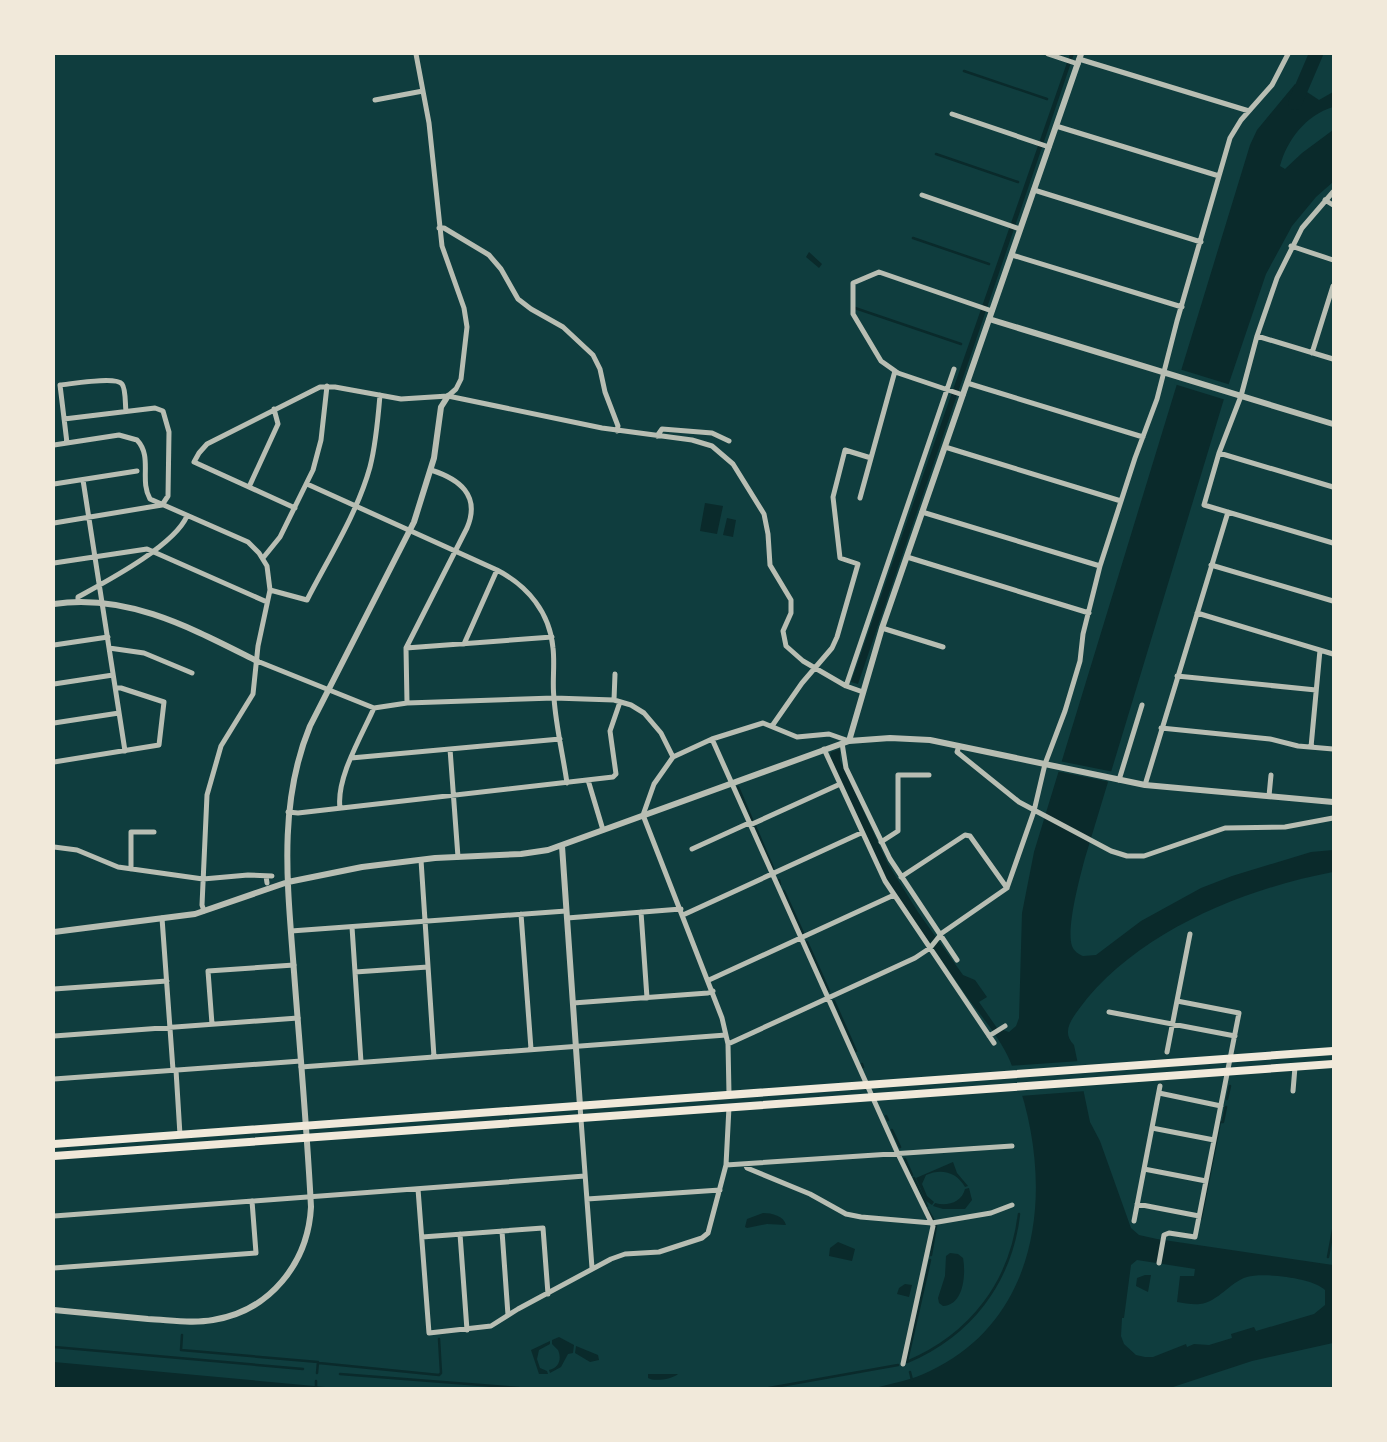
<svg xmlns="http://www.w3.org/2000/svg" width="1387" height="1442" font-family="'Nunito Sans',sans-serif">
  <style>
    .water { fill: #0a2a2b; fill-rule: evenodd }
    .pier { fill: #0f3d3e }
    .lines { fill: none; stroke-linecap: round; stroke-linejoin: round }
    .stream { stroke: #0a2a2b; stroke-width: 2.5 }
    .river { stroke: #0a2a2b; stroke-width: 14 }
    .minor { stroke: #b8beb3; stroke-width: 5 }
    .tertiary { stroke: #b8beb3; stroke-width: 6 }
    .primary { stroke: #f1e9da; stroke-width: 8 }
  </style>
  <rect width="100%" height="100%" fill="#0f3d3e"/>
  <path class="water" d="M1070,54h4l-216,630 -7,-2z
    M1295,84l24,16 14,-8v15c-27,8 -46,33 -53,59l5,3 17,-16 31,-23v52l-17,15 -24,29 -26,48 -39,115 -142,469c-5,19 -19,70 -13,88 2,5 6,8 11,10l13,-1 45,-34 60,-33 31,-12 79,-24 22,-2v22c-90,17 -198,61 -254,137 -9,12 -17,24 -5,36l16,77 10,19 31,87 8,7 18,4 176,26v78l-81,18 -82,27h-295c18,-5 38,-8 55,-17 119,-56 125,-202 80,-310 -10,-23 -28,-44 -43,-64 -26,-38 -53,-76 -78,-114 -9,-13 -14,-28 -20,-42 -13,-28 -26,-56 -39,-84l1,-5 9,-3v11l48,104 30,48 45,63 12,5 12,17 -8,5 18,26 12,4 7,-6 3,-8 3,-105 12,-61 216,-707 7,-15zM1137,1260l58,9 -1,7h-14l-3,26c7,1 16,3 23,2 18,-2 30,-22 47,-27 16,-5 67,1 78,13v15l-11,9 -58,17 -2,-4 -23,7 1,4 -23,7 -15,-1 -7,3 -1,-3 -33,13h-8l-9,-2 -12,-11 -3,-8 1,-18h2l7,-53z
    M809,252l13,12 -3,4 -13,-11z
    M705,503l18,3 -6,28 -17,-3z
    M727,518l9,2 -3,17 -10,-2z
    M953,1162l4,11 11,13 -3,1c-8,-15 -24,-19 -39,-12l-4,9 5,12 7,6 -2,3 -6,-4 -10,-23z
    M969,1188l3,12 -7,9h-22l-10,-3 2,-3c12,4 27,-1 30,-14z
    M763,1213c9,0 21,3 23,12l-19,-1 -20,4 -2,-1 2,-8z
    M838,1242l17,7 -3,12 -23,-5 1,-8z
    M950,1253l8,1 5,4c3,16 1,47 -20,48l-4,-3 -1,-5 7,-22 1,-20z
    M1145,1275h6l-3,17 -12,-6 1,-8z
    M905,1284l7,1 -3,12 -12,-3 2,-6z
    M559,1337l15,8 -1,8 -5,1 -7,13 -11,6 -1,-3c10,-2 13,-11 9,-20l-6,-6v-4z
    M550,1341v3l-11,6 -2,9 3,9 7,3 1,3h-9l-8,-24z
    M576,1346l22,9 1,5 -9,2 -15,-9z
    M54,1362l282,26h-282z
    M648,1374h30c-5,5 -24,8 -30,4z"/>
  <path class="pier" d="M1179,369l52,16 -5,15 -52,-16z
    M1059,761l55,11 -4,10 -54,-11z
    M1080,1061l6,30 -66,5 -11,-30z"/>
  <g class="lines">
    <path class="stream" d="M964,71l83,28
      M936,154l82,28
      M913,238l76,26
      M855,308l106,36
      M738,787l15,35
      M755,826l18,42
      M779,880l1,4
      M784,891l19,42
      M807,942l22,49
      M834,1001l22,50
      M862,1064l1,3
      M1227,1099l3,-13
      M886,1116l2,4
      M892,1130l8,17
      M905,1159l7,16
      M914,1178l13,28
      M928,1210l5,9
      M1201,1218l19,-96h3l3,-15
      M931,1255l5,-29
      M1328,1257l5,-27
      M182,1335l-1,15 137,12 -1,11
      M54,1347l249,22
      M907,1361l23,-101
      M907,1362c64,-27 104,-80 112,-148
      M319,1363l120,12 2,-2 -2,-34
      M910,1372l2,8
      M340,1374l179,14
      M316,1388v-7
      M769,1388l129,-23"/>
    <path class="river" d="M1295,103l21,-49"/>
    <path class="minor" d="M416,54l13,69 13,123 22,62 3,19 -6,52 -5,10 -8,7
      M1048,54l30,10
      M1079,59l170,52
      M375,100l48,-9
      M952,114l97,33
      M1056,126l163,50
      M1034,190l167,52
      M1333,192l-31,36 -25,50 -20,58 -16,60 -22,57 -15,52 129,38
      M922,195l98,34
      M1325,200l8,5
      M439,228h5l45,27 12,14 17,30 13,10 32,18 30,28 7,14 5,23 13,34 -1,5
      M1291,246l42,14
      M1012,255l170,52
      M1257,336l76,23
      M1312,353l21,-67
      M967,383l176,54
      M963,395l-65,-22 -17,-12 -28,-47v-31l26,-11 113,39
      M657,436l5,-7 50,4 17,8
      M67,443l-7,-58c11,-1 56,-9 62,-1 4,5 3,21 4,27
      M54,445l65,-10 18,5c16,17 2,40 13,59l98,43 11,11 8,13 3,24 -12,56 -5,48 -32,52 -14,49 -5,110 2,6
      M945,447l176,54
      M1219,453l114,34
      M83,480l42,271
      M54,484l83,-13
      M307,484l190,86c31,16 53,43 56,78 2,17 -1,34 1,50 2,29 9,57 13,85
      M249,487l29,-63 -4,-15
      M860,498l11,-40
      M295,508l-101,-46 5,-9 8,-9 113,-57h15l66,12 47,-3 154,32 90,12 20,6 21,18 31,50 4,20 2,31 21,35v13l-8,18 3,15 17,15 43,25 17,6
      M922,512l178,54
      M54,523l108,-18 6,-9 1,-64 -6,-21 -8,-3 -91,11
      M907,557l182,56
      M263,558l17,-21 33,-67 8,-30 6,-54
      M54,563l93,-14 120,53
      M1211,565l122,36
      M270,590l37,10c22,-43 50,-86 63,-133 6,-23 8,-48 10,-72
      M78,602v-5c29,-16 96,-51 109,-81
      M1197,613l136,41
      M882,628l61,19
      M464,644l33,-74
      M54,645l54,-8
      M109,648l35,5 48,20
      M406,648l146,-11
      M257,661l117,47 33,-5 147,-5 60,2 17,5 13,8 17,20 12,24
      M1177,676l139,14
      M54,684l59,-9
      M846,686l108,-317
      M614,700l1,-26
      M407,703l-1,-55 61,-120c14,-33 -8,-49 -36,-58
      M54,723l65,-10
      M772,726l30,-43 30,-35 5,-11 21,-73 -18,-6 -7,-61 12,-47 26,8 24,-87
      M1161,728l109,11 28,7 35,3
      M712,739l186,415 35,72 -30,138
      M842,743l4,25 44,91 67,101
      M959,746l-2,6 62,50 92,49 16,5h17l81,-28 60,-1 48,-9
      M1311,747l9,-97
      M450,749l8,108
      M824,749l61,132 109,162
      M351,758l209,-19
      M54,762l105,-17 5,-43 -43,-14h-5
      M588,780l15,50
      M1119,780l23,-75
      M1145,785l83,-273
      M1269,796l2,-21
      M340,808c-4,-30 22,-73 34,-100
      M288,812l10,1 315,-36 3,-3 -6,-43 10,-29
      M750,825l88,-40
      M881,842l17,-11v-56h31
      M54,847l23,3 41,17 85,12 45,-4 24,1
      M692,849l57,-26
      M421,860l13,197
      M131,869v-37h23
      M266,876l1,7
      M901,877l64,-42 5,1 37,52
      M641,912l6,86
      M521,914l10,135
      M683,915l178,-82
      M162,918l11,152
      M567,918l114,-9
      M352,927l9,135
      M291,931l275,-20
      M355,972l73,-5
      M709,980l185,-85
      M54,989l113,-8
      M573,1003l135,-10 5,-2
      M1109,1012l126,24
      M212,1024l-4,-53 86,-6
      M54,1036l244,-18
      M989,1036l16,-10
      M728,1044l187,-86 15,-10 12,-15 65,-45 27,-77 11,-47 20,-53 15,-50 3,-27 17,-68 35,-108 22,-59 20,-78 53,-183 11,-18 31,-35 16,-31
      M1167,1052l23,-118
      M301,1067l425,-32
      M176,1070l4,65
      M54,1079l247,-18
      M1293,1091l2,-24
      M1159,1093l62,13
      M729,1094l-1,-50 -6,-26 -79,-203 11,-31 19,-27 39,-18 51,-16 34,14 32,-3 20,7
      M580,1106l12,162
      M1152,1128l62,12
      M745,1164l2,4 63,26 36,20 15,3 71,6 59,-10 21,-8
      M726,1165l286,-19
      M1144,1169l62,12
      M418,1189l11,144 62,-7 27,-17 93,-50 14,-5 34,-2 43,-14 6,-5 18,-68 3,-58
      M587,1199l133,-9
      M1137,1204l62,12
      M54,1216l531,-40
      M1134,1221l26,-135
      M502,1231l6,84
      M460,1234l7,96
      M422,1237l121,-9 5,66
      M1159,1263l5,-28 5,-2 26,4 44,-224 -62,-12
      M54,1268l202,-15 -4,-52"/>
    <path class="tertiary" d="M989,319l344,105
      M54,604c74,-11 139,25 203,57
      M849,741l33,-113 199,-574
      M562,846l18,260
      M54,932l141,-18 93,-32 74,-15 73,-9 86,-4 27,-4 301,-109 41,-3 40,2 215,45 188,17
      M54,1310c31,3 63,6 94,9 22,1 44,5 65,1 57,-9 95,-57 98,-113 -4,-78 -11,-156 -17,-235 -6,-83 -17,-166 16,-246l104,-204 20,-64 7,-51 7,-11"/>
    <path class="primary" d="M54,1144l1279,-93
      M54,1156l1279,-92"/>
  </g>
  <rect width="1387" height="1442" fill="none" stroke="#f1e9da" stroke-width="110"/>
</svg>
